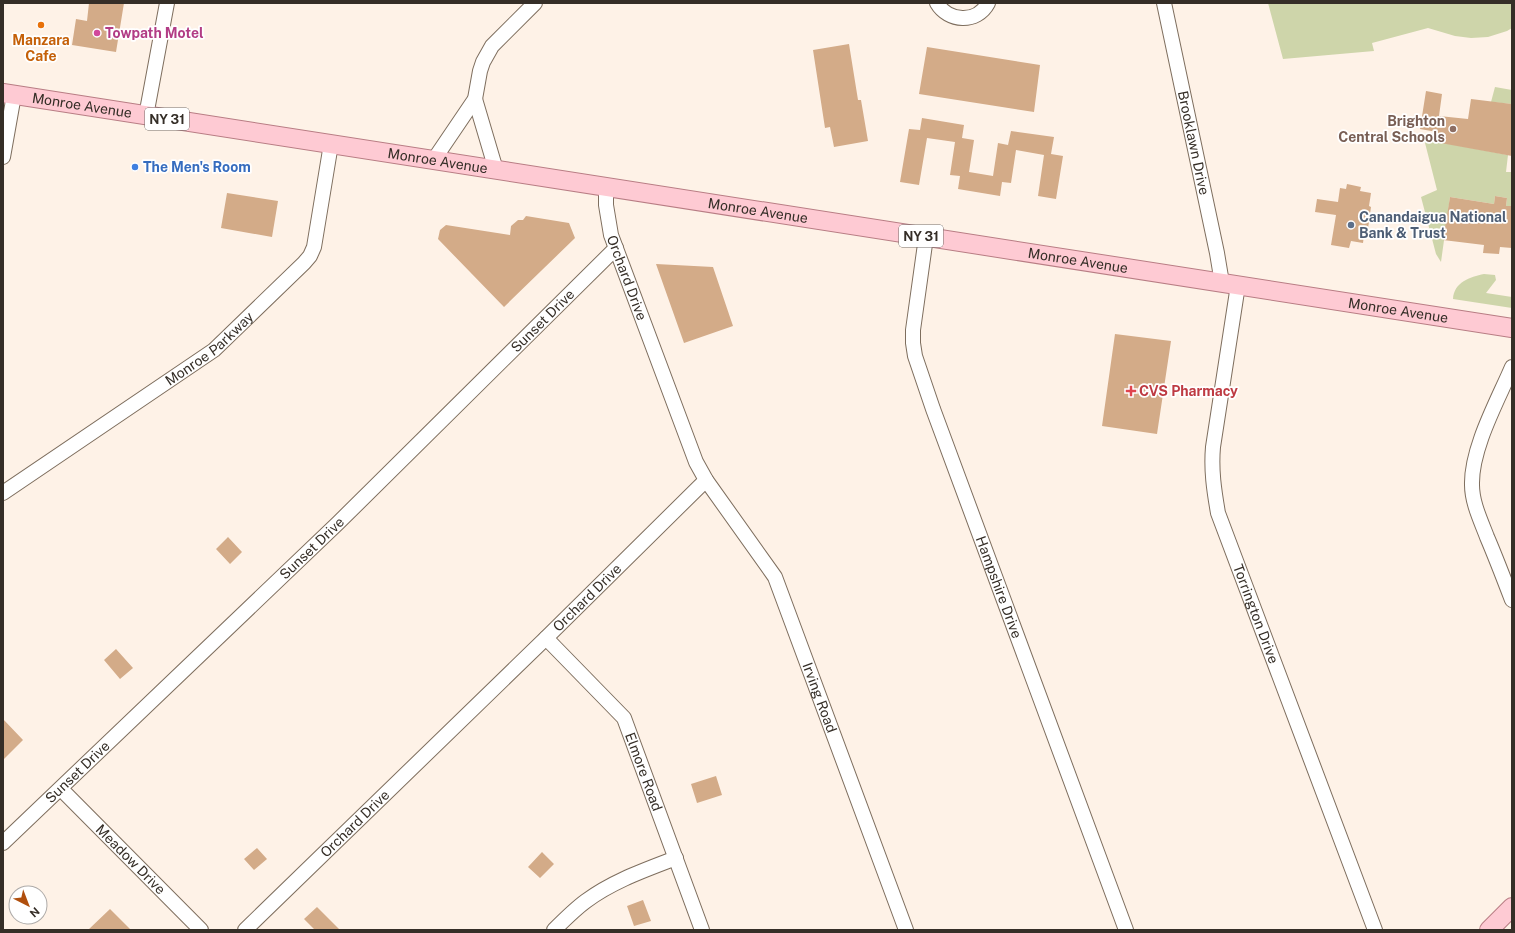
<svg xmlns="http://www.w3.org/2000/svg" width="1515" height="933" font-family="'Public Sans',sans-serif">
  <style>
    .green { fill: #ced5aa }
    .building { fill: #d3ab88 }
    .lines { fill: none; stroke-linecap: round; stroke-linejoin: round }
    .minor-casing { stroke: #7e6e5e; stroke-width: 16 }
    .major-casing { stroke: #b87d84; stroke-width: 20 }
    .minor { stroke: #fff; stroke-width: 14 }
    .major { stroke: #fecad3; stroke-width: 18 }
    .food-dot { fill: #e8710a; stroke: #fff; stroke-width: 1.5 }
    .hotel-dot { fill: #d1479c; stroke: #fff; stroke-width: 1.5 }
    .education-dot { fill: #8d6e63; stroke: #fff; stroke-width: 1.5 }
    .shop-dot { fill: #3f7fe0; stroke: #fff; stroke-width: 1.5 }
    .service-dot { fill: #5c6f8a; stroke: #fff; stroke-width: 1.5 }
    .health-dot { fill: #e0444e; stroke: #fff; stroke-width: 1.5 }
    .labels { text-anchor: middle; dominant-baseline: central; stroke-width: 3.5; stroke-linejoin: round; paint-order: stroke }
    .shield { fill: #fff; stroke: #726d68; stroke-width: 1 }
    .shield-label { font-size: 13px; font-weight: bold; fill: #352e27 }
    .hotel-label { font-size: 14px; font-weight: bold; fill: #b23c85; stroke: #fff; text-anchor: start }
    .food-label { font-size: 14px; font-weight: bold; fill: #c56008; stroke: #fff }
    .street-label { font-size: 14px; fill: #352e27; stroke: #fff }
    .education-label { font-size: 14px; font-weight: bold; fill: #785e54; stroke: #fff; text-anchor: end }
    .shop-label { font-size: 14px; font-weight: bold; fill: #366cbe; stroke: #fff; text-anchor: start }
    .service-label { font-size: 14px; font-weight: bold; fill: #4e5e75; stroke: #fff; text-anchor: start }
    .health-label { font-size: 14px; font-weight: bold; fill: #be3a42; stroke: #fff; text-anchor: start }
  </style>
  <rect width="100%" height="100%" fill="#fef2e7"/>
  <path class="green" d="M1268,3h244v25l-5,3 -19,6 -17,1 -16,-2 -27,-8 -56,15 2,8 -91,8z
    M1495,87l17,3v14l-21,-2z
    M1424,139l84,16 -2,17h6v34h-6l1,-8 -12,-2 -1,8 -44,-7 -9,65 -5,-8 -15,-57 16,-7z
    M1484,274l11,1 1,5 -10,13 26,4v11l-59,-9c1,-17 17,-22 31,-25z"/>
  <path class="building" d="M89,3h35l-8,49 -44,-7 4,-26 11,2z
    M849,44l9,56h3l7,41 -34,6 -4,-20 -5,1 -12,-78z
    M927,47l113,18 -6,47 -115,-18z
    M1426,91l16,3 -3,22 29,3 3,-20 41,5v52l-77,-14 2,-10 -17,-3z
    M922,118l42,7 -2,13 12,2 -5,32 24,4 5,-33 10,2 3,-14 43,6 -3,17 12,2 -7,43 -18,-3 6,-41 -28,-5 -5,33 -9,-1 -2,14 -42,-7 2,-13 -10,-1 5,-33 -28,-4 -8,47 -19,-3 9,-53 11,1z
    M1347,184l14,3 -1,4 11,2 -2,13 2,1 -4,29 -3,-1 -1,8 -12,-2 -2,7 -18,-3 5,-30 -21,-3 2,-13 21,3 2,-14 6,1z
    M227,193l51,8 -6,36 -51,-9z
    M1495,196l12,2 -1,8h6v42l-12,-1 -1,7 -16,-1 1,-8 -41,-5 7,-43 44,7z
    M526,216l43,7 6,15 -71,69 -66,-68 2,-9 6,-5 64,10 1,-9 7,-6h5z
    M656,264l57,3 20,59 -49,17z
    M1115,334l56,7 -14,93 -55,-8z
    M228,537l14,15 -12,12 -14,-15z
    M116,649l17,19 -13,11 -16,-19z
    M3,719l20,21 -20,20z
    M716,776l6,19 -25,8 -6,-19z
    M257,848l10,11 -13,11 -10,-11z
    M542,852l12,12 -14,14 -12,-11z
    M643,900l8,21 -17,5 -7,-20z
    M317,907l23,23h-25l-11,-11z
    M110,909l21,21h-43z"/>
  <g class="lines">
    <g class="minor-casing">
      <g id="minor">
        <path d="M937,3c11,19 40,21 51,0"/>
        <path id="s1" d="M1164,3l53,250 5,30"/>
        <path d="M475,99l21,71"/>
        <path d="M146,116l21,-113"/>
        <path d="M3,157l11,-62"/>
        <path d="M433,161l42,-62 5,-28 3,-9 9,-16 43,-43"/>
        <path id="s2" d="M606,188v17l5,30 85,227 10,18 69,97 131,353"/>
        <path id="s3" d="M926,237l-13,93v13l2,13 18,53 193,521"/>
        <path id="s4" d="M1238,285l-25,162c-2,23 1,43 5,66l157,417"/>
        <path d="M1512,367c-14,33 -41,81 -40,118 0,18 9,36 15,52 9,21 17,42 25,63"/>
        <path id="s5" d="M3,493l211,-143 90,-87 6,-7 4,-9 17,-103"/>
        <path id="s6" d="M546,638l78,80 78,212"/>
        <path id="s7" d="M61,789l140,141"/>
        <path id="s8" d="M3,843l335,-320 278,-275"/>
        <path id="s9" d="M245,930l301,-292 160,-158"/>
        <path d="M554,930c10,-10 21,-21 32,-29 27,-20 59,-31 90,-43"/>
      </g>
    </g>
    <g class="major-casing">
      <g id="major">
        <path id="s10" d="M3,93l1509,235"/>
        <path d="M1489,930l23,-23"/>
      </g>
    </g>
    <use href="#minor" class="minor"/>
    <use href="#major" class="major"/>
  </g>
  <circle class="food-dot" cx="41" cy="25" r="4"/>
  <circle class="hotel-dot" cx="97" cy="33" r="4"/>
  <circle class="education-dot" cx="1453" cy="129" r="4"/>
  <circle class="shop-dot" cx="135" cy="167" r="4"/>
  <circle class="service-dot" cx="1351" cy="225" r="4"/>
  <path class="health-dot" d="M1129 385h4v4h4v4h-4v4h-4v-4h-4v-4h4z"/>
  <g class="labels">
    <g class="shield">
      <rect x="145" y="108" width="44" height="22" rx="3"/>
      <rect x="899" y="225" width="44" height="22" rx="3"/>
    </g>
    <g class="shield-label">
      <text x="167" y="119">NY 31</text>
      <text x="921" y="236">NY 31</text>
    </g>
    <g class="hotel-label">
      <text x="105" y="33">Towpath Motel</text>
    </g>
    <g class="food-label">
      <text x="41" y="40">Manzara<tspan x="41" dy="16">Cafe</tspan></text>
    </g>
    <g class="street-label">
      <text stroke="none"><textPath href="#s10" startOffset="80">Monroe Avenue</textPath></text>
      <text stroke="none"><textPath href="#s1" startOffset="143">Brooklawn Drive</textPath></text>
      <text stroke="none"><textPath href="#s10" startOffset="440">Monroe Avenue</textPath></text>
      <text stroke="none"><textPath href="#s10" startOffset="764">Monroe Avenue</textPath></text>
      <text stroke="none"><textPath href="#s10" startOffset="1088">Monroe Avenue</textPath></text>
      <text stroke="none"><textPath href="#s2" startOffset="93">Orchard Drive</textPath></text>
      <text stroke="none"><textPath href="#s10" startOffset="1412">Monroe Avenue</textPath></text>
      <text stroke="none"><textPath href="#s8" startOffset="751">Sunset Drive</textPath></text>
      <text stroke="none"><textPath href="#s5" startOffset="252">Monroe Parkway</textPath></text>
      <text stroke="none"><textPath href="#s8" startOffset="427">Sunset Drive</textPath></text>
      <text stroke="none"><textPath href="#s3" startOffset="366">Hampshire Drive</textPath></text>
      <text stroke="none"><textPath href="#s9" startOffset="477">Orchard Drive</textPath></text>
      <text stroke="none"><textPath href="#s4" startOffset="338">Torrington Drive</textPath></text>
      <text stroke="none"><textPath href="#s2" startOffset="558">Irving Road</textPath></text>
      <text stroke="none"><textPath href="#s8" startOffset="103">Sunset Drive</textPath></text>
      <text stroke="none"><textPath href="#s6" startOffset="169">Elmore Road</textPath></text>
      <text stroke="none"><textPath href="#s9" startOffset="153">Orchard Drive</textPath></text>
      <text stroke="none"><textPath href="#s7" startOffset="99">Meadow Drive</textPath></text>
    </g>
    <g class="education-label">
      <text x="1445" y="121">Brighton<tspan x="1445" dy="16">Central Schools</tspan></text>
    </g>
    <g class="shop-label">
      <text x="143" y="167">The Men's Room</text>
    </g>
    <g class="service-label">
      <text x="1359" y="217">Canandaigua National<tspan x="1359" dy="16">Bank &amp; Trust</tspan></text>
    </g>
    <g class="health-label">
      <text x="1139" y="391">CVS Pharmacy</text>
    </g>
  </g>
  <rect width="1515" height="933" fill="none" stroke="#352e27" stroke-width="8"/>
  <g transform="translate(28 905) rotate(138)"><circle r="19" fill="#ffffff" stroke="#aeaba9"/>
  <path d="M0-3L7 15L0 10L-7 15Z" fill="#b04f0d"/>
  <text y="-6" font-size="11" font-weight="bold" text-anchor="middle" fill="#352e27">N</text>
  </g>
</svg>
